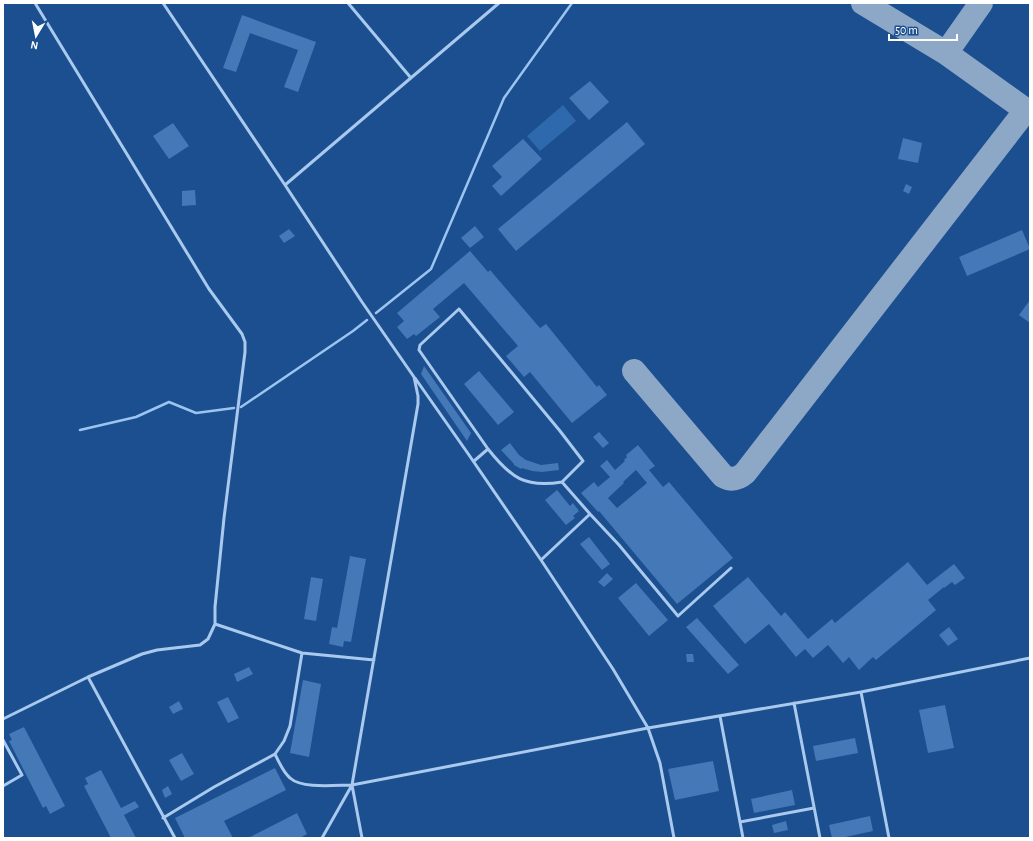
<svg xmlns="http://www.w3.org/2000/svg" width="1033" height="841" font-family="'Alegreya Sans',sans-serif">
  <style>
    .green { fill: #2e69ad }
    .lines { fill: none; stroke-linecap: round; stroke-linejoin: round }
    .stream { stroke: #9cc4f0; stroke-width: 2.5 }
    .taxiway { stroke: #8da7c7; stroke-width: 24 }
    .building { fill: #4478b7; fill-rule: evenodd }
    .service { stroke: #a9c9ee; stroke-width: 3 }
  </style>
  <rect width="100%" height="100%" fill="#1b4f8f"/>
  <path class="green" d="M563,105l13,16 -36,30 -13,-15z"/>
  <g class="lines">
    <path class="stream" d="M376,313l55,-44 73,-171 68,-95
      M241,407l112,-76 14,-11
      M80,430l56,-13 33,-15 27,11 38,-5"/>
    <path class="taxiway" d="M863,3l83,50 84,60
      M946,53l35,-50
      M634,371l89,105c9,5 15,3 22,-3l281,-363"/>
  </g>
  <path class="building" d="M242,15l74,27 -18,50 -14,-5 14,-37 -48,-17 -14,39 -13,-4z
    M590,81l19,21 -20,18 -20,-22z
    M627,122l18,22 -129,107 -18,-22z
    M173,123l16,23 -20,13 -16,-23z
    M903,138l19,5 -4,20 -20,-4z
    M523,139l19,20 -41,37 -9,-10 10,-9 -10,-11z
    M906,184l6,3 -3,7 -6,-3z
    M195,190l1,15 -14,1v-15z
    M475,226l9,11 -14,11 -9,-10z
    M289,229l6,7 -11,7 -5,-7z
    M1022,230l8,19 -63,27 -8,-19z
    M470,251l18,21 2,-2 50,58 6,-4 51,63 2,-2 8,10 -35,28 -42,-51 -6,5 -18,-21 12,-10 -54,-63 -31,26 7,8 -24,19 -2,-2 -7,5 -10,-12 7,-6 -7,-8z
    M1030,300v23l-11,-8z
    M424,366l47,67 -4,8 -46,-67z
    M479,371l35,41 -16,13 -34,-41z
    M599,432l10,11 -6,5 -10,-11z
    M510,443l9,12 7,5 15,5 17,-2 1,7 -17,2 -10,-1 -10,-3 -1,1 -7,-4v-1l-13,-14z
    M638,445l17,21 -6,4 14,17 6,-5 64,76 -56,46 -78,-93 -1,1 -17,-19 13,-11 4,5 12,-10 -10,-11 7,-6 8,10 10,-9 -1,-1 3,-3 -1,-2zM636,470l11,13 -30,25 -9,-10 16,-15 -1,-1z
    M557,490l13,16 3,-3 6,8 -6,5 2,2 -9,7 -21,-25z
    M589,537l21,27 -8,6 -22,-26z
    M350,556l16,3 -15,83 -7,-1 -1,6 -14,-3 3,-17 5,1z
    M908,562l19,23 27,-21 11,14 -10,7 -3,-3 -8,6v-1l-16,13 8,10 -60,50 -3,-3 -14,13 -10,-13 -6,6 -15,-18 -15,13 -8,-9 -9,8 -27,-33 -24,20 -32,-38 35,-29 33,39 4,-4 23,27 24,-20 3,4z
    M607,573l6,6 -9,8 -6,-5z
    M311,577l12,2 -7,42 -12,-2z
    M636,583l32,37 -19,16 -31,-38z
    M697,618l42,47 -11,9 -42,-47z
    M949,627l9,12 -10,7 -9,-11z
    M686,654h7l1,8h-7z
    M249,667l4,7 -16,8 -3,-8z
    M303,680l18,4 -12,73 -19,-4z
    M228,697l11,21 -11,5 -11,-21z
    M179,701l4,8 -10,5 -4,-7z
    M945,705l9,43 -26,5 -9,-43z
    M24,727l41,79 -15,8 -4,-8 -3,2 -34,-67 3,-1 -3,-6z
    M855,738l3,15 -42,8 -3,-15z
    M182,753l12,21 -13,7 -12,-21z
    M713,761l6,30 -44,9 -7,-31z
    M275,768l11,22 -62,31 9,17h-48l-10,-20z
    M101,770l20,38 14,-7 4,6 -15,8 12,23h-25l-27,-52 4,-2 -3,-6z
    M168,786l4,8 -7,4 -3,-8z
    M792,790l3,15 -41,8 -3,-14z
    M297,813l10,21 -7,4h-52z
    M870,816l3,15 -32,7h-9l-3,-13z
    M786,821l2,9 -14,3 -2,-8z"/>
  <g class="lines">
    <path class="service" d="M35,3l174,286 33,45 3,8v10l-21,166 -9,89v17l87,29 72,7
      M163,3l122,182
      M348,3l63,75
      M415,378l54,77 72,105 72,109 35,59 12,35 14,75
      M474,461l14,-12
      M562,482l21,-21 -23,-30 -101,-122 -39,36 -1,5 69,99c23,29 37,39 74,33l28,32
      M541,560l49,-46 29,31 59,71 53,-48
      M88,677l87,161
      M861,692l169,-34
      M794,703l26,135
      M720,716l23,122
      M3,719l85,-42 54,-23 15,-4 43,-5 8,-6 7,-15
      M3,740l19,35 -19,11
      M275,754c4,8 8,18 15,24 12,11 46,7 62,7
      M163,818l51,-31 61,-33 9,-13 6,-15 12,-73
      M740,822l74,-14
      M322,838l30,-53 296,-57 213,-36 28,146
      M362,838l-10,-53 66,-381v-8l-4,-19 -52,-75 -77,-117 214,-182"/>
  </g>
  <rect width="1033" height="841" fill="none" stroke="#ffffff" stroke-width="8"/>
  <g transform="translate(36 36) rotate(190)" stroke="#1b4f8f" stroke-width="3" paint-order="stroke">
  <path d="M0-3L7 15L0 10L-7 15Z" fill="#ffffff"/>
  <text y="-6" font-size="11" font-weight="bold" text-anchor="middle" fill="#ffffff">N</text>
  </g>
  <path d="M889 34v6h68v-6" fill="none" stroke="#ffffff" stroke-width="2"/>
  <text x="895" y="34" font-size="12" fill="#ffffff" stroke="#1b4f8f" stroke-width="3" paint-order="stroke">50 m</text>
</svg>
